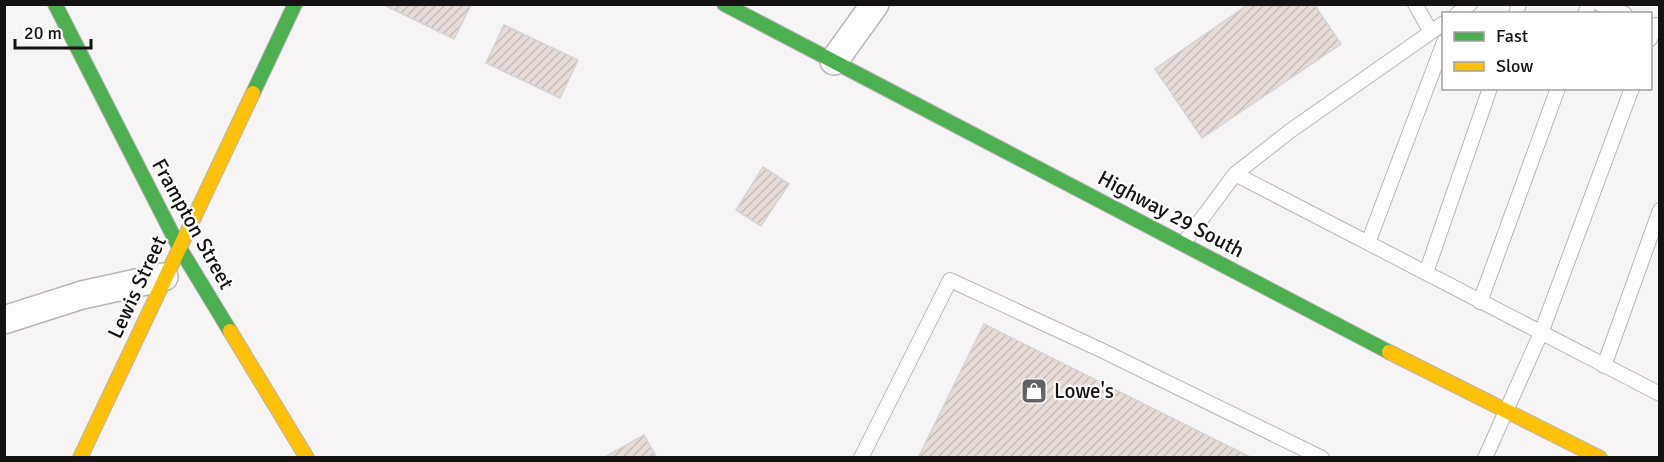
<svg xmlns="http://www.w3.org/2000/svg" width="1664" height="462" font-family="Signika,sans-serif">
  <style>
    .building { fill: url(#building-hatch); stroke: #d5d4d4; stroke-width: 1.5 }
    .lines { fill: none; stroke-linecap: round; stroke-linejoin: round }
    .lane-casing { stroke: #b7b5b5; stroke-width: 16 }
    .street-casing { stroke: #b7b5b5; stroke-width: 30 }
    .fast-casing { stroke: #b7b5b5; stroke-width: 16 }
    .slow-casing { stroke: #b7b5b5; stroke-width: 16 }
    .lane { stroke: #fefdfd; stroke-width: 14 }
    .street { stroke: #fefdfd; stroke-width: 27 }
    .fast { stroke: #4caf50; stroke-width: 14 }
    .slow { stroke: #ffc107; stroke-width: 14 }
    .labels { text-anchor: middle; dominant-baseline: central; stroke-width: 4.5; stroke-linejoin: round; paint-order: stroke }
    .street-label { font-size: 21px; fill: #141213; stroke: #fff }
    .poi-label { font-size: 21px; fill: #141213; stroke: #fff; text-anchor: start }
  </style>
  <defs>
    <pattern id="building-hatch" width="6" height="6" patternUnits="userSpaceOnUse" patternTransform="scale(1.5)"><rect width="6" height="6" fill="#e7dcd8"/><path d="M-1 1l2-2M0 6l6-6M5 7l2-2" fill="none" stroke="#c5bcb8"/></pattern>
  </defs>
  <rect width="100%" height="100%" fill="#f6f4f4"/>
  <path class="building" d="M382,4h87l2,1 -17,34z
    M1249,4h65l27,40 -139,94 -47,-69z
    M504,25l74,35 -18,38 -74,-35z
    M763,167l26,17 -28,42 -25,-16z
    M984,324l268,134h-334z
    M644,435l13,23h-54z"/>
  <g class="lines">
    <g class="lane-casing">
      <path id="lane" d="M1415,4l16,28
        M1600,4l25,10
        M1457,14l13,-10
        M1516,14l3,-10
        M1585,14l4,-10
        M1650,39l6,-14
        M1235,174l425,220
        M1368,243l76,-201
        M1183,244l52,-70 55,-43 154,-108
        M1426,273l64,-185
        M1480,302l78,-214
        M1604,366l56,-156
        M861,458l89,-178 151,70 221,108
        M1485,458l56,-125 91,-245"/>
    </g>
    <g class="street-casing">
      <path id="street" d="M834,61l41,-57
        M4,320l78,-25 82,-18"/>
    </g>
    <g class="fast-casing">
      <path id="fast" d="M55,4l124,243 51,84
        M724,4l665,348
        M253,93l42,-89"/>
    </g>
    <g class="slow-casing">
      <path id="slow" d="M230,331l77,127
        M1389,352l211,106
        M80,458l173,-365"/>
    </g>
    <use href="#lane" class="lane"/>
    <use href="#street" class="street"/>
    <use href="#fast" class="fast"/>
    <use href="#slow" class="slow"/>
  </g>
  <defs>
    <g id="shop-square" transform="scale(1.35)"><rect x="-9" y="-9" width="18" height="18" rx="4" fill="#636162" stroke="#fff"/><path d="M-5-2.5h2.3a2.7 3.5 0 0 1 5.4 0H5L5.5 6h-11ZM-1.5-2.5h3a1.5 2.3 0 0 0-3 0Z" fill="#fff"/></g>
  </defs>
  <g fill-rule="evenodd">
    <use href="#shop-square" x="1034" y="391"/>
  </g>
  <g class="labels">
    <g class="street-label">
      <text transform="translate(1171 214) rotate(28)">Highway 29 South</text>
      <text transform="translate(193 224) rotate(61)">Frampton Street</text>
      <text transform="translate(137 287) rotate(-65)">Lewis Street</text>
    </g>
    <g class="poi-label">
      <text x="1054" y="391">Lowe's</text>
    </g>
  </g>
  <rect width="1664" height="462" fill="none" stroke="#141213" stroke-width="12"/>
  <rect x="1442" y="12" width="210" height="78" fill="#ffffff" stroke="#a1a0a1" stroke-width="1.5"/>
  <rect x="1454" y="32" width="30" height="9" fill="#4caf50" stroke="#a1a0a1" stroke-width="1.5"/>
  <text x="1496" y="42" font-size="18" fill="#141213">Fast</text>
  <rect x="1454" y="62" width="30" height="9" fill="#ffc107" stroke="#a1a0a1" stroke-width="1.5"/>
  <text x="1496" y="72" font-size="18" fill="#141213">Slow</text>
  <path d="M15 39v9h76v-9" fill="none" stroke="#141213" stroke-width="3"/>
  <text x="24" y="39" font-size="18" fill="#141213" stroke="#ffffff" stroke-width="4.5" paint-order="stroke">20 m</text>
</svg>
